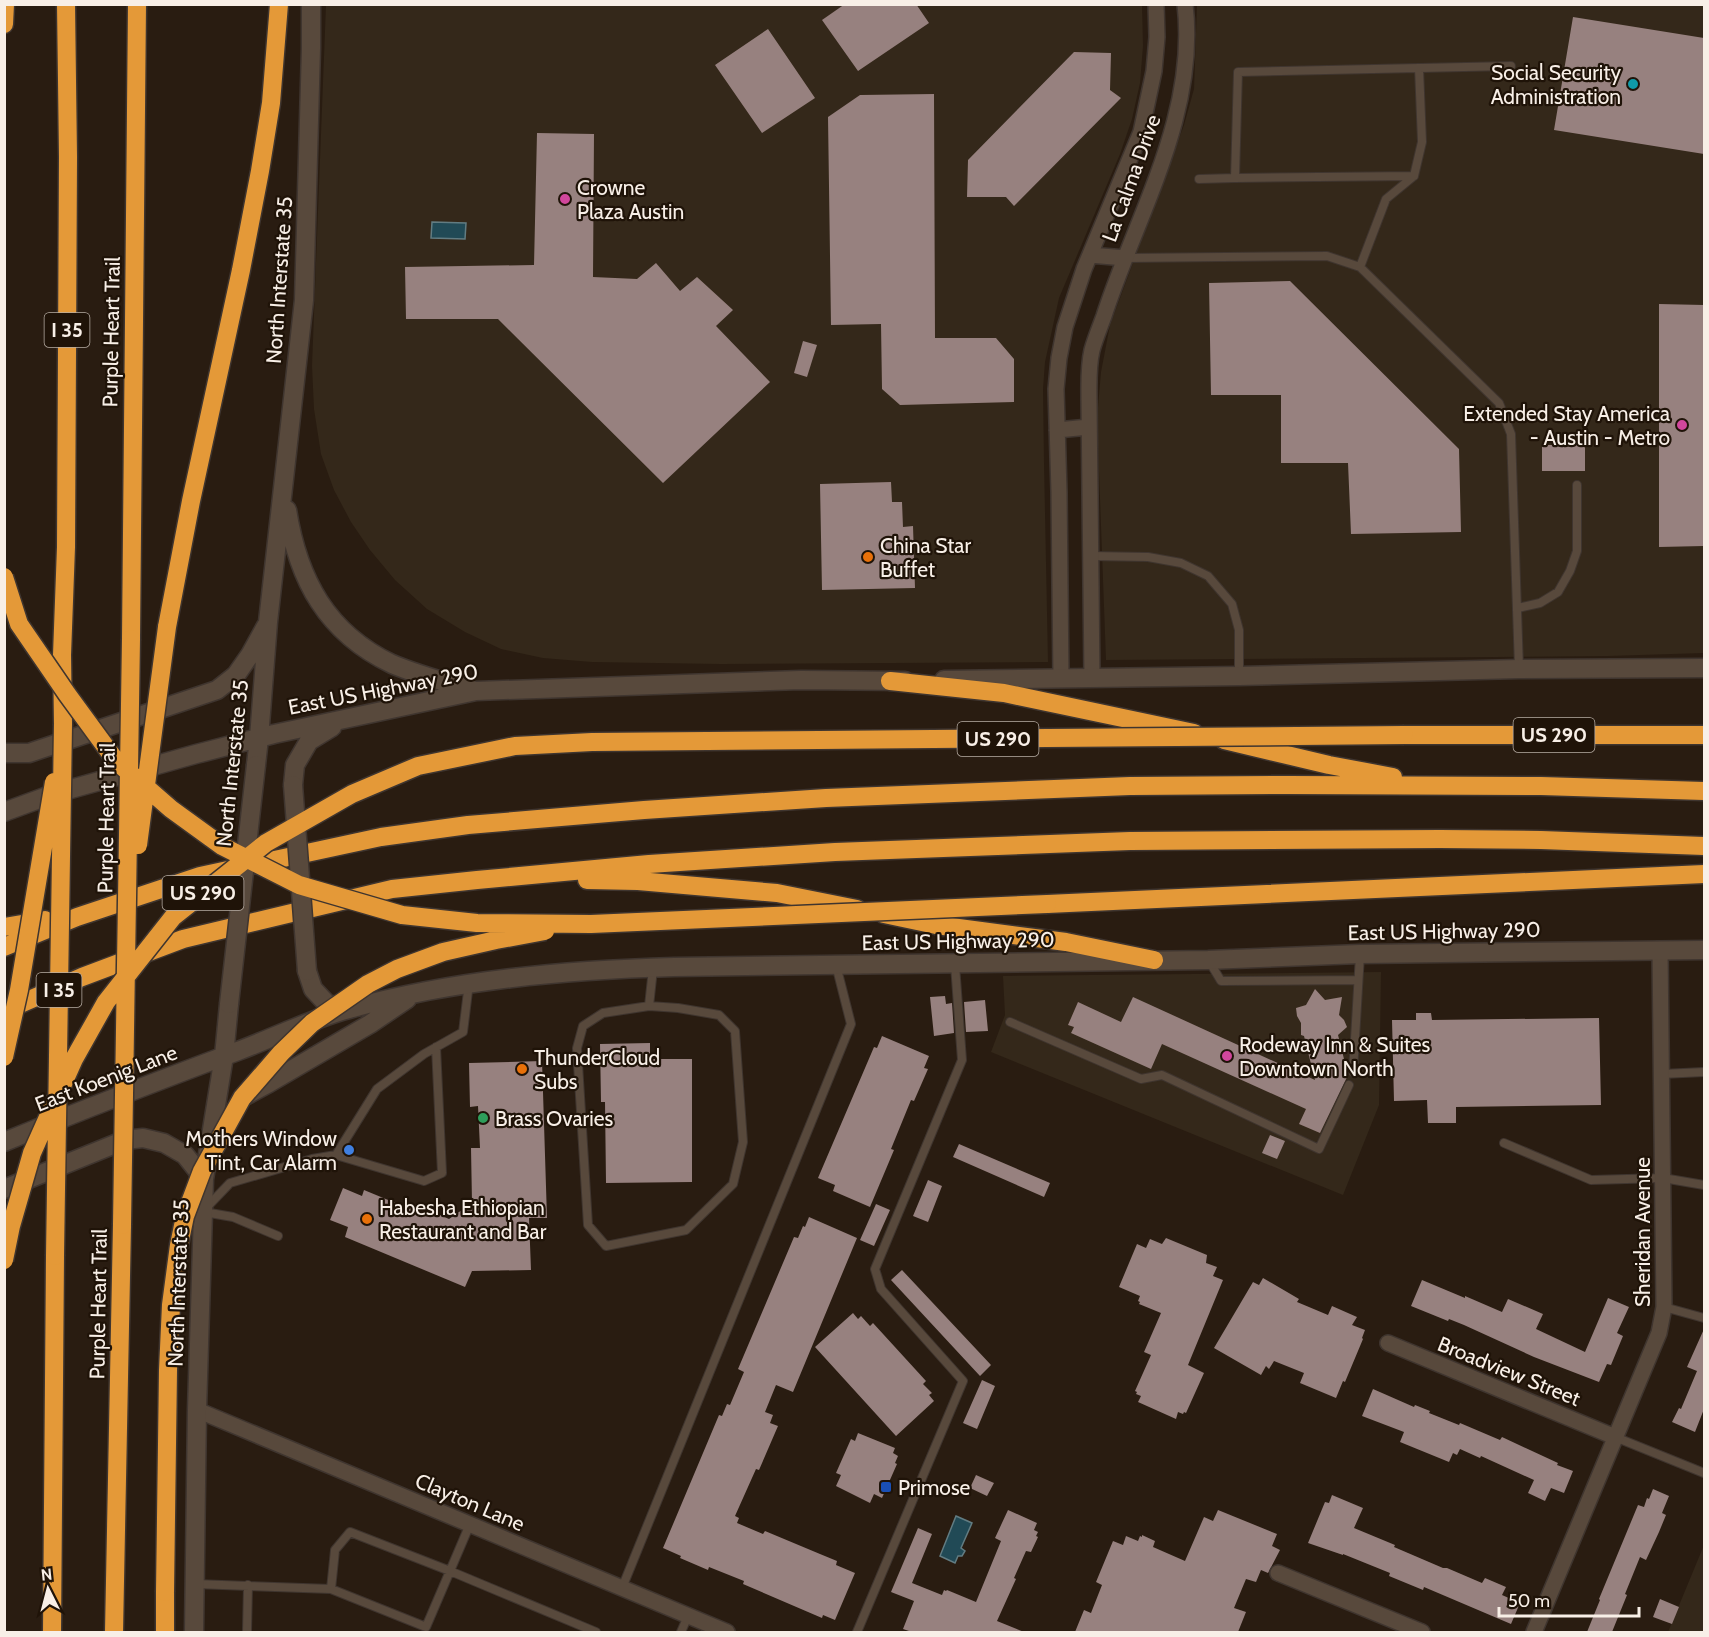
<svg xmlns="http://www.w3.org/2000/svg" width="1709" height="1637" font-family="Cabin,sans-serif">
  <style>
    .commercial { fill: #34281a }
    .water { fill: #214a56; stroke: #627c82; stroke-width: 1.5 }
    .building { fill: #97817f }
    .lines { fill: none; stroke-linecap: round; stroke-linejoin: round }
    .service-casing { stroke: #3f352f; stroke-width: 10 }
    .minor-casing { stroke: #3f352f; stroke-width: 18 }
    .secondary-casing { stroke: #3f352f; stroke-width: 21 }
    .motorway-casing { stroke: #3f352f; stroke-width: 21 }
    .service { stroke: #58493c; stroke-width: 8 }
    .minor { stroke: #58493c; stroke-width: 15 }
    .secondary { stroke: #58493c; stroke-width: 18 }
    .motorway { stroke: #e49938; stroke-width: 18 }
    .secondary-bridge-casing { stroke: #3f352f; stroke-width: 21; stroke-linecap: butt }
    .motorway-bridge-casing { stroke: #3f352f; stroke-width: 21; stroke-linecap: butt }
    .secondary-bridge { stroke: #58493c; stroke-width: 18 }
    .motorway-bridge { stroke: #e49938; stroke-width: 18 }
    .culture-dot { fill: #0f9aa8; stroke: #1f1308; stroke-width: 2 }
    .hotel-dot { fill: #d1479c; stroke: #1f1308; stroke-width: 2 }
    .food-dot { fill: #e8710a; stroke: #1f1308; stroke-width: 2 }
    .leisure-dot { fill: #2e9e5b; stroke: #1f1308; stroke-width: 2 }
    .shop-dot { fill: #3f7fe0; stroke: #1f1308; stroke-width: 2 }
    .transit-dot { fill: #1a4fb4; stroke: #1f1308; stroke-width: 2 }
    .labels { text-anchor: middle; dominant-baseline: central; stroke-width: 4.5; stroke-linejoin: round; paint-order: stroke }
    .shield { fill: #1f1308; stroke: #b7ada4; stroke-width: 1.5 }
    .shield-label { font-size: 20px; font-weight: bold; fill: #f8efe7 }
    .poi-label { font-size: 21px; fill: #f8efe7; stroke: #1f1308; text-anchor: start }
    .street-label { font-size: 21px; fill: #f8efe7; stroke: #1f1308 }
  </style>
  <rect width="100%" height="100%" fill="#291c11"/>
  <path class="commercial" d="M326,5h816l1,41 -3,37 -8,36 -12,35 -61,144 -14,64 -2,27 1,74 4,199 -327,2 -129,-2 -49,-4 -42,-9 -36,-17 -38,-23 -32,-29 -25,-30 -19,-28 -17,-32 -13,-36 -7,-45 -2,-43z
    M1197,5h507v648l-96,3 -502,4 -9,-242 4,-46 9,-47 74,-200 10,-36z
    M1381,972l-2,133 -36,90 -352,-143 14,-37 -2,-39z
    M1704,1545v87h-36z"/>
  <path class="water" d="M432,222l34,1 -1,16 -34,-1z
    M956,1516l16,7 -11,25 4,3 -3,5h-4l-3,7 -15,-7z"/>
  <path class="building" d="M845,4h71l13,19 -71,48 -36,-51z
    M1573,17l131,21v116l-150,-24z
    M768,29l47,69 -53,35 -47,-68z
    M1074,52l37,1 -1,37 11,8 -107,108 -8,-9h-39l1,-37z
    M934,94l1,244h61l18,21v43l-114,3 -18,-16 -1,-65 -50,1 -3,-208 32,-22z
    M537,133l57,1 -1,143 44,2 19,-16 24,28 17,-14 36,33 -17,16 54,56 -107,101 -165,-164h-92l-1,-52 129,-2z
    M1290,281l169,168 2,83 -110,2 -3,-71h-67v-68h-70l-2,-112z
    M1659,304l45,1v241l-45,1z
    M803,341l14,4 -10,32 -13,-4z
    M1542,445h43v26h-43z
    M891,482l1,20h10l1,25 10,-1 2,62 -93,2 -2,-106z
    M1315,989l10,11 17,-3 -3,18 5,5 3,7 -9,8 10,40 -28,58 -21,-9 7,-15 -144,-65 -11,25 -80,-36 3,-6 -6,-2 10,-23 43,20 12,-25 182,83 -11,-44 -3,-1v-12l-4,-7 -1,-8 10,-3z
    M945,996l1,8 6,-1 2,30 -20,3 -4,-39z
    M985,1000l3,31 -22,1 -2,-30z
    M1416,1013h15l1,7 167,-2 2,87 -145,2v16h-28l-1,-23 -33,1 -2,-81h24z
    M882,1036l47,20 -5,12 4,1 -14,32 -3,-1 -20,49 3,1 -24,57 -37,-16 2,-6 -17,-7 56,-131 3,1z
    M650,1043v16h42v123l-86,1 -1,-81h-4l-1,-58z
    M542,1061l5,157h-18l2,52 -59,1 -7,16 -120,-50 3,-10 -18,-7 13,-32 19,8 2,-6 46,19 2,-6 37,16 23,-16 -1,-55h9l-2,-42 -8,1 -1,-44z
    M1270,1135l15,6 -8,18 -15,-6z
    M959,1144l91,39 -6,14 -91,-40z
    M928,1180l14,6 -14,36 -15,-6z
    M876,1204l14,6 -16,36 -14,-6z
    M809,1217l48,21 -64,154 -17,-7 -11,27 8,3 -3,8 8,3 -19,44 -3,-1 -21,47 4,2 -2,5 26,11 2,-3 55,23 17,7 -1,4 19,8 -20,47 -12,-5 -1,3 -79,-34 1,-3 -35,-14 -1,3 -28,-12 1,-2 -18,-8 56,-133 3,1 5,-12 3,1 14,-33 -6,-3 56,-132 4,1 5,-12 2,1z
    M1166,1238l41,17 -1,8 11,4 -4,9 10,4 -35,85 16,8 -18,40 -2,-1 -1,2 -5,-2 -2,7 -38,-17 3,-6 -5,-2 1,-2 -2,-1 16,-36 -7,-3 17,-39 -22,-9 1,-2 -2,-1 2,-5 -21,-9 18,-43 9,4 4,-9 12,5z
    M902,1270l89,95 -11,11 -89,-96z
    M1263,1278l36,21 -2,3 31,13 4,-9 25,11 -5,8 13,5 -3,8 1,1 -18,43 -2,-1 -7,17 -36,-15 4,-10 -30,-12 -5,8 -3,-3 -5,9 -47,-27 39,-66 6,3z
    M1422,1280l43,18v-2l37,16 6,-13 35,15 -7,15 49,23 23,-54 21,9 -12,26 6,3 -12,29 -4,-1 -8,18 -65,-25 -70,-32 -15,-6 -1,2 -37,-15z
    M853,1313l5,6 3,-3 9,10 3,-3 53,58 -3,3 9,9 -3,2 5,6 -38,35 -81,-89z
    M1704,1329v80l-9,23 -23,-10 7,-14 2,1 16,-38 -10,-4z
    M982,1380l13,6 -18,43 -14,-6z
    M1373,1389l41,18 1,-2 15,6 -1,2 30,12 1,-2 40,17 2,-3 56,26 -1,2 16,6 -9,22 -13,-5 -6,13 -17,-8 6,-13 -53,-24 -1,2 -20,-9 -3,6 -4,-2 -4,9 -49,-20 4,-10 -42,-16z
    M858,1433l37,15 -2,5 5,3 -3,7 2,1 -15,34 -8,-4 -4,9 -34,-17 5,-11 -5,-2 15,-34 4,2z
    M976,1475l18,8 -7,13 -17,-8z
    M1653,1489l16,7 -7,17 4,2 -7,17 -13,28 -6,-3 -15,37 2,1 -15,37h-25l13,-32 -1,-1 39,-94 6,2 3,-9 2,1z
    M1332,1495l31,13 -9,20 41,17 -1,2 49,21h4l35,15 3,-5 21,9 -4,8 18,8 -9,21 -87,-37 -1,3 -34,-14 1,-3 -47,-19v1l-35,-12 17,-41 4,1z
    M1008,1510l29,13 -3,7 4,2 -2,4 2,1 -7,15 -5,-1 -12,27 2,1 -19,42 27,11h-112l-9,-3 11,-28 -23,-9 27,-64 14,6 -20,49 30,12 2,-5 2,1 1,-1 29,12 25,-61 -6,-3z
    M1218,1510l59,24 -5,12 8,4 -12,23 -7,-3 -5,12 -10,-3 -12,29 12,4 -8,20h-163l9,-22 7,3 11,-28 -6,-3 17,-41 10,4 3,-9 12,5 2,-5 2,1v-2l13,6 -2,6 32,14 19,-44 9,4z
    M1660,1599l19,8 -7,17 -19,-7z"/>
  <g class="lines">
    <g class="service-casing">
      <path id="service" d="M1419,68l92,-2
        M1199,179l36,-1
        M1125,258l202,-2 33,11 139,136 12,31 8,234
        M1360,267l26,-68 28,-23 8,-34 -3,-74 -181,4 -3,106 179,-2
        M1090,556l58,1 33,6 27,13 24,28 7,26v45
        M1518,608l22,-5 18,-11 12,-21 7,-20v-66
        M1209,961l12,20 137,-1
        M649,1006l29,2 41,7 16,16 8,111 -10,42 -47,46 -80,16 -18,-21 -11,-177 6,-22 20,-13z
        M649,1006l4,-37
        M1010,1022l131,57 21,-4 157,74 30,-64
        M1353,1072l7,-117
        M1662,1074l42,-2
        M1504,1143l87,37 72,-2 41,7
        M336,1155l88,26 18,-8 -6,-126
        M206,1208l24,-25 82,-24 24,-4 41,-66 47,-35 39,-22 6,-49
        M204,1212l29,5 45,19
        M1664,1307l40,11
        M1615,1437l89,36
        M195,1584l136,5 95,38 24,-56 146,61
        M622,1588l229,-564 -15,-59
        M331,1589l4,-39 15,-18 100,39 20,-47
        M247,1632l1,-47
        M681,1632l7,-16
        M857,1632l106,-251 -82,-92 -6,-20 87,-209 -7,-95"/>
    </g>
    <g class="minor-casing">
      <path id="minor" d="M1090,255l35,3
        M1057,430l32,-3
        M1061,679l-2,-187 -3,-103 3,-31 6,-31 19,-58 57,-137 13,-61 3,-34 -1,-33
        M1092,679l-3,-278c0,-17 -1,-34 3,-51 3,-11 8,-23 12,-34 33,-102 94,-201 81,-312
        M1388,1343l227,94
        M197,1410l530,222
        M1278,1573l144,59
        M1534,1632l125,-299 5,-26 -4,-357"/>
    </g>
    <g class="secondary-casing">
      <path id="secondary" d="M287,510c11,70 40,123 105,154 26,11 53,18 80,26
        M944,680l295,-4 280,-7 185,-1
        M4,753h25l188,-63 19,-15 14,-20 16,-29
        M256,765l3,-27 9,-116 36,-322 7,-252v-44
        M293,785l2,-20 14,-24 23,-14
        M4,812l49,-18 143,-40 78,-20 202,-43 325,-11 104,1
        M307,971l6,18 14,15 20,5
        M243,1097l26,-14 101,-59 37,-25
        M4,1142c78,-32 156,-62 234,-91 37,-14 73,-32 111,-42 106,-29 215,-39 325,-42l534,-7 152,-6 344,-4
        M4,1189l121,-49 18,-2 21,5 21,12 19,24
        M194,1632l3,-222 7,-231 20,-123 5,-52"/>
    </g>
    <g class="motorway-casing">
      <path id="motorway" d="M4,24l1,-20
        M167,627l24,-126 50,-231 19,-99 11,-68 8,-99
        M131,639l6,-635
        M890,681l114,12 190,40
        M63,724l-1,-69 4,-108 2,-390 -2,-153
        M1404,735h300
        M1224,740l105,25 64,12
        M587,880l51,1 139,12 80,16
        M1047,904l657,-30
        M884,914l52,11 130,17 88,18
        M4,927l41,-7
        M4,947l73,-30 123,-41 181,-39 87,-12 176,-15 182,-12 304,-12 158,-1 253,1 163,5
        M4,1011l78,-34 101,-38 209,-50 85,-9 172,-16 186,-12 295,-11 310,-2 101,1 163,6
        M52,1632l3,-376
        M114,1632l8,-407
        M165,1632v-40"/>
    </g>
    <use href="#service" class="service"/>
    <use href="#minor" class="minor"/>
    <use href="#secondary" class="secondary"/>
    <use href="#motorway" class="motorway"/>
    <g class="secondary-bridge-casing">
      <path id="secondary-bridge" d="M293,785l14,186
        M229,1004l27,-239"/>
    </g>
    <g class="motorway-bridge-casing">
      <path id="motorway-bridge" d="M4,577l15,47 48,70 49,67 55,48 51,37 77,39 103,30 75,8 114,1 456,-20
        M138,845l29,-218
        M4,1057l15,-67 35,-208
        M122,1225l9,-586
        M55,1256l8,-532
        M4,1260l7,-34 21,-73 42,-94 32,-57 67,-85 93,-74 86,-49 66,-28 97,-20 77,-4 812,-7
        M165,1592l3,-222 3,-65 8,-60 6,-29 17,-45 40,-73 39,-45 31,-30 56,-39 29,-15 46,-17 53,-12 49,-9"/>
    </g>
    <use href="#secondary-bridge" class="secondary-bridge"/>
    <use href="#motorway-bridge" class="motorway-bridge"/>
  </g>
  <circle class="culture-dot" cx="1633" cy="84" r="6"/>
  <g class="hotel-dot">
    <circle cx="565" cy="199" r="6"/>
    <circle cx="1682" cy="425" r="6"/>
    <circle cx="1227" cy="1056" r="6"/>
  </g>
  <g class="food-dot">
    <circle cx="868" cy="557" r="6"/>
    <circle cx="522" cy="1069" r="6"/>
    <circle cx="367" cy="1219" r="6"/>
  </g>
  <circle class="leisure-dot" cx="483" cy="1118" r="6"/>
  <circle class="shop-dot" cx="349" cy="1150" r="6"/>
  <rect class="transit-dot" x="880" y="1481" width="12" height="12" rx="3"/>
  <g class="labels">
    <g class="shield">
      <rect x="44.5" y="313" width="45" height="34" rx="4.5"/>
      <rect x="1513.5" y="718" width="81" height="34" rx="4.5"/>
      <rect x="957.5" y="722" width="81" height="34" rx="4.5"/>
      <rect x="162.5" y="876" width="81" height="34" rx="4.5"/>
      <rect x="36.5" y="973" width="45" height="34" rx="4.5"/>
    </g>
    <g class="shield-label">
      <text x="67" y="330">I 35</text>
      <text x="1554" y="735">US 290</text>
      <text x="998" y="739">US 290</text>
      <text x="203" y="893">US 290</text>
      <text x="59" y="990">I 35</text>
    </g>
    <g class="poi-label">
      <text x="1621" y="72" text-anchor="end">Social Security<tspan x="1621" dy="24">Administration</tspan></text>
      <text x="577" y="187">Crowne<tspan x="577" dy="24">Plaza Austin</tspan></text>
      <text x="1670" y="413" text-anchor="end">Extended Stay America<tspan x="1670" dy="24">- Austin - Metro</tspan></text>
      <text x="880" y="545">China Star<tspan x="880" dy="24">Buffet</tspan></text>
      <text x="1239" y="1044">Rodeway Inn &amp; Suites<tspan x="1239" dy="24">Downtown North</tspan></text>
      <text x="534" y="1057">ThunderCloud<tspan x="534" dy="24">Subs</tspan></text>
      <text x="495" y="1118">Brass Ovaries</text>
      <text x="337" y="1138" text-anchor="end">Mothers Window<tspan x="337" dy="24">Tint, Car Alarm</tspan></text>
      <text x="379" y="1207">Habesha Ethiopian<tspan x="379" dy="24">Restaurant and Bar</tspan></text>
      <text x="898" y="1487">Primose</text>
    </g>
    <g class="street-label">
      <text transform="translate(1131 178) rotate(-70)">La Calma Drive</text>
      <text transform="translate(279 280) rotate(-86)">North Interstate 35</text>
      <text transform="translate(111 332) rotate(-89)">Purple Heart Trail</text>
      <text transform="translate(383 689) rotate(-11)">East US Highway 290</text>
      <text transform="translate(232 763) rotate(-84)">North Interstate 35</text>
      <text transform="translate(106 818) rotate(-89)">Purple Heart Trail</text>
      <text transform="translate(1444 931) rotate(-1)">East US Highway 290</text>
      <text transform="translate(958 941) rotate(-1)">East US Highway 290</text>
      <text transform="translate(106 1078) rotate(-21)">East Koenig Lane</text>
      <text transform="translate(1642 1232) rotate(-90)">Sheridan Avenue</text>
      <text transform="translate(178 1283) rotate(-88)">North Interstate 35</text>
      <text transform="translate(98 1304) rotate(-89)">Purple Heart Trail</text>
      <text transform="translate(1509 1371) rotate(22)">Broadview Street</text>
      <text transform="translate(470 1502) rotate(23)">Clayton Lane</text>
    </g>
  </g>
  <rect width="1709" height="1637" fill="none" stroke="#f8efe7" stroke-width="12"/>
  <g transform="translate(48 1589) rotate(354)" stroke="#1f1308" stroke-width="4.5" paint-order="stroke">
  <path d="M0-4.5L10 22L0 15L-10 22Z" fill="#f8efe7"/>
  <text y="-9" font-size="16" font-weight="bold" text-anchor="middle" fill="#f8efe7">N</text>
  </g>
  <path d="M1499 1607v9h140v-9" fill="none" stroke="#f8efe7" stroke-width="3"/>
  <text x="1508" y="1607" font-size="18" fill="#f8efe7" stroke="#1f1308" stroke-width="4.5" paint-order="stroke">50 m</text>
</svg>
